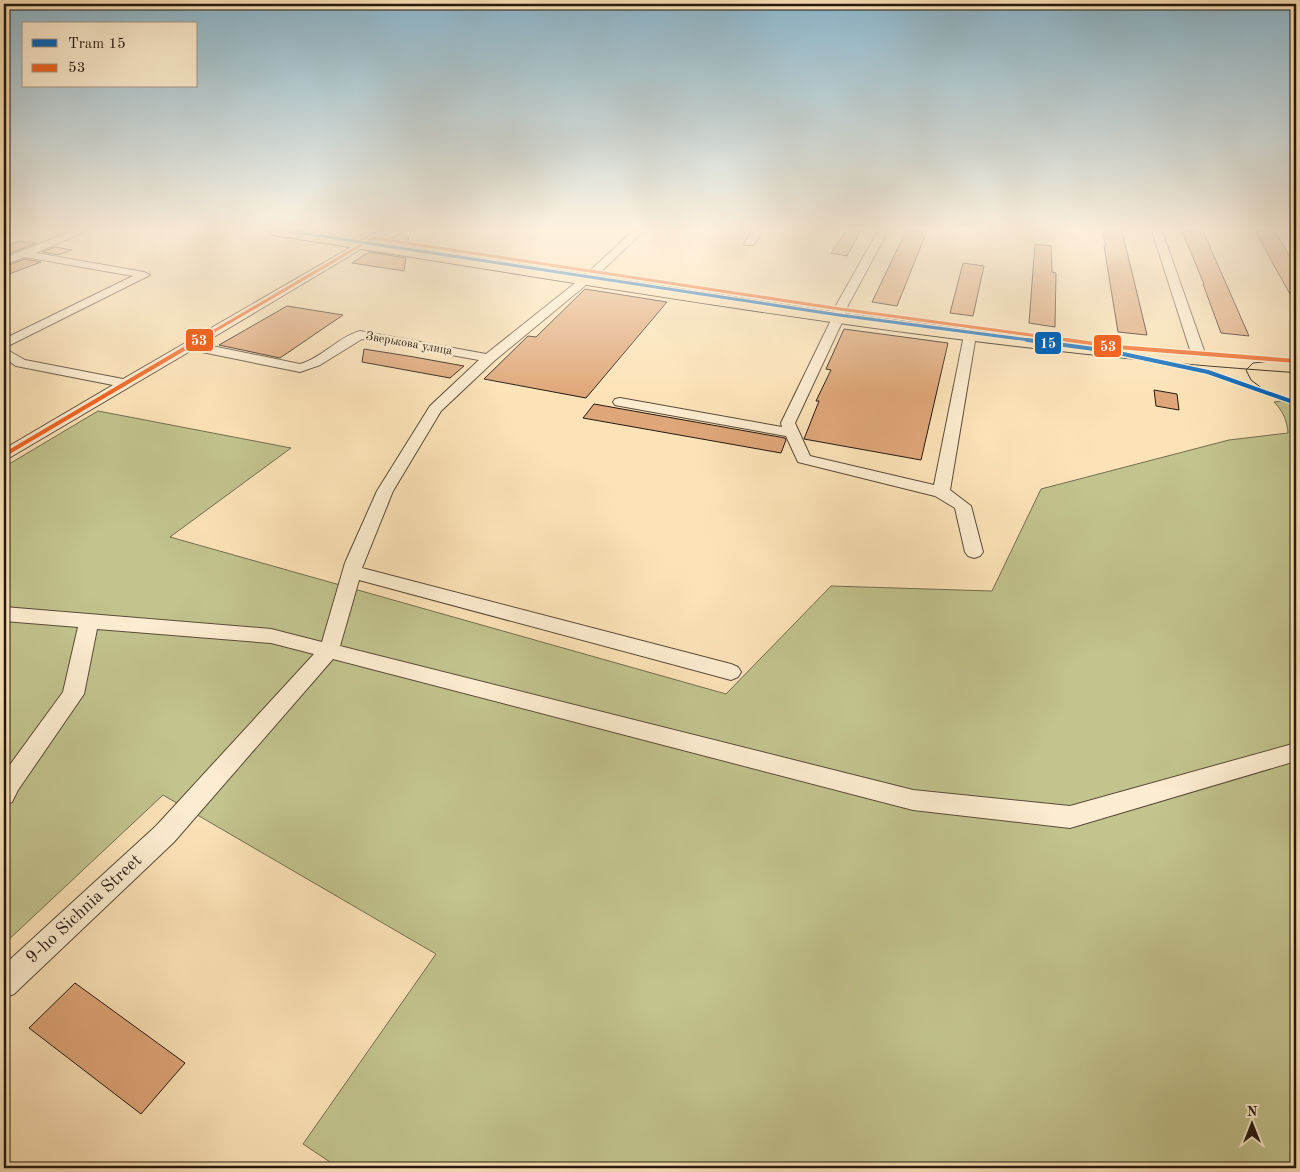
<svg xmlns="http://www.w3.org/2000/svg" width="1300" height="1172" font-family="'Old Standard TT',serif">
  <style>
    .green { fill: #c2c38d; stroke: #736e4e }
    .building { fill: #dfa779; stroke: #241810 }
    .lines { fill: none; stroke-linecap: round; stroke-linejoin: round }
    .minor-casing { stroke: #5a4b3a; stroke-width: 2 }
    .major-casing { stroke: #241810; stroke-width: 2 }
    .minor { fill: #fdedd0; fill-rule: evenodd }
    .major { fill: #fce3b7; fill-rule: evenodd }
    .tram { stroke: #241810; stroke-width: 1 }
    .bus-1-far1-casing { stroke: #fdedd0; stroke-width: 5.5 }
    .bus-1-casing { stroke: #fdedd0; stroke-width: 7 }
    .bus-1-far1 { stroke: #f26522; stroke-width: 3 }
    .bus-1 { stroke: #f26522; stroke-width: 4 }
    .tram-1-far1-casing { stroke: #fdedd0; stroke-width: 5.5 }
    .tram-1-casing { stroke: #fdedd0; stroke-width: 7 }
    .tram-1-far1 { stroke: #0065bd; stroke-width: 3 }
    .tram-1 { stroke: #0065bd; stroke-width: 4 }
    .labels { text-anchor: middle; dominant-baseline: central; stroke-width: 5; stroke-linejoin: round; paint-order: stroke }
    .far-street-label { font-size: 12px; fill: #241810; stroke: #fdedd0 }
    .near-street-label { font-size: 18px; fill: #241810; stroke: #fdedd0 }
    .line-badge { stroke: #fdedd0; stroke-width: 2 }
    .badge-label { font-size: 14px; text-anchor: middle; font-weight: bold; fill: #fff }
  </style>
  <rect width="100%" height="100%" fill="#fce3b7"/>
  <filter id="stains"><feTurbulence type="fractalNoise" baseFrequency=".004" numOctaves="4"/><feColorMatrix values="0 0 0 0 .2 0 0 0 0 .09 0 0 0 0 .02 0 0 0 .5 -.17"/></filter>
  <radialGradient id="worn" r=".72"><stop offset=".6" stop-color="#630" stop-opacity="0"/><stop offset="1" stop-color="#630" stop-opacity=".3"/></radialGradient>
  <path class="green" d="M1281,401l15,4v763h-957l-36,-24 133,-190 -273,-159 -159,149v-477l94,-56 193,37 -121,89 556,157 105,-108 161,5 49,-102 188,-49 59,-7c-1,-13 -5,-22 -14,-31z"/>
  <path class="building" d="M404,231h6l-3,15 -22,-4z
    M846,231h15l-14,25 -16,-3z
    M906,231h21l-30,75 -25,-4z
    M1102,231h20l25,104 -29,-3 -14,-86h2z
    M1182,231h21l46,105 -28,-3 -18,-49h1z
    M1255,231l20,1 21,34v39z
    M19,241l17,2 -32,13v-9z
    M1035,244l16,2 1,26 4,1 -1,54 -26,-4z
    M55,247l17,3 -14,5 -16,-3z
    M369,252l37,6 -2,13 -52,-8z
    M25,259l16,3 -37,14v-9z
    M963,263l21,3 -11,50 -23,-3z
    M585,289l82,13 -81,96 -102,-19 44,-43 8,1z
    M287,306l56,9 -63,43 -61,-13z
    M844,329l104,14 -27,117 -117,-21 15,-38h-3l15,-31 -5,-1z
    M364,349l50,8 50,9 -14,12 -88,-16z
    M1154,390l23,4 2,16 -23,-4z
    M594,404l191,34 1,2 -5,13 -198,-35z
    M75,983l110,80 -44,51 -112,-86z"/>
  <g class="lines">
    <g class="minor-casing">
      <path id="minor" d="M72,231h14l-50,22 108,19 6,3 -146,73v-9l129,-63 -108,-19 -21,8v-7z
        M379,231h12l-189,113 98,20c22,-6 38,-27 60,-33l126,23 98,-78 49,-45h11l-52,49 -98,81 -53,50 -48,80 -31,77 369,96 7,3 3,5 -3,5 -7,3 -372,-100 -19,66 573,144 157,16 226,-63v18l-226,67 -157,-18 -580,-151 -159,183 -160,152 -10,4v-33l152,-139 158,-172 -43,-11 -174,-14 -13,65 -66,96 -6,12 -8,3v-32l59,-81 15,-65 -74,-6v-14l267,22 51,13 23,-79 32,-72 53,-85 49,-46 -117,-21 -42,26 -20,7 -108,-22 -183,108 -5,2v-11l109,-64 -97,-19 -12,-8v-10l21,12 98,19z
        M753,231h10l-10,14h-8l-1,-2z
        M878,231h10l-42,78 -2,9 -49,105 15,33 124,29 30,-150 6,-4 4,1 2,3 -26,155 21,16 12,46 -3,4 -6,2 -6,-2 -3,-4 -10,-44 -20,-12 -137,-34 -12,-26 -166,-30 -5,-1 -2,-3 2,-3 5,-1 162,29 -1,-4 51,-105 2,-9z
        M1152,231h10l45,128 -2,3h-10l-2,-3z"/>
    </g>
    <g class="major-casing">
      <path id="major" d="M267,231h30l541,82 271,34 187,15v10c-343,-22 -683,-84 -1023,-137z"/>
    </g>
    <use href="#minor" class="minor"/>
    <use href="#major" class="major"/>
    <path class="tram" d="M1267,392l-16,-12 -5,-10 7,-7 19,-2"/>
    <g class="bus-1-far1-casing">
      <path id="bus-1-far1" d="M197,341l176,-103 467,71 235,32"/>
    </g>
    <g class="bus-1-casing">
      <path id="bus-1" d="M1066,340l51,7 179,14
        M4,455l195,-115"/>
    </g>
    <use href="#bus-1-far1" class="bus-1-far1"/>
    <use href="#bus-1" class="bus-1"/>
    <g class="tram-1-far1-casing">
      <path id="tram-1-far1" d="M288,231l551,84 197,26"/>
    </g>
    <g class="tram-1-casing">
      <path id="tram-1" d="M1027,340l82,11 99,21 88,31"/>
    </g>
    <use href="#tram-1-far1" class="tram-1-far1"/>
    <use href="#tram-1" class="tram-1"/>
  </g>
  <linearGradient id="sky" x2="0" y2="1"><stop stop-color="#8bb8cf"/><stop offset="0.58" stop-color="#fef2df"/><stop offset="1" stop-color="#fef2df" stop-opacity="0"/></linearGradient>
  <rect width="1300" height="395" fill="url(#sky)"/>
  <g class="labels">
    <g class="far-street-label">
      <text transform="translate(409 344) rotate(10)">Зверькова улица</text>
    </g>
    <g class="near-street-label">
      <text transform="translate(84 909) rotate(-43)">9-ho Sichnia Street</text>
    </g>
  </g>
  <g class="line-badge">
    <rect x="185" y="328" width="29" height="24" rx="5" fill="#f26522"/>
    <rect x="1034" y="331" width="28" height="24" rx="5" fill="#0065bd"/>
    <rect x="1093" y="334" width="29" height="24" rx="5" fill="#f26522"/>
  </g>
  <g class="badge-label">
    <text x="199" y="345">53</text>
    <text x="1048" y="348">15</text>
    <text x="1108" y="351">53</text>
  </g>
  <rect width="1300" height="1172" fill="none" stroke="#fce3b7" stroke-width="20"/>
  <rect x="5" y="5" width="1290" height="1162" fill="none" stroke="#241810" stroke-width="2.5"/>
  <rect x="10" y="10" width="1280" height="1152" fill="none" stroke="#241810"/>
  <rect x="22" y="22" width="175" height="65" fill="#fdedd0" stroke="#a69883"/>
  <rect x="32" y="39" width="25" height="8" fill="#0065bd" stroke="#a69883"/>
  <text x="68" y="48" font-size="15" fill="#241810">Tram 15</text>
  <rect x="32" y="64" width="25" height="8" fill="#f26522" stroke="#a69883"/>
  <text x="68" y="72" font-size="15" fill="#241810">53</text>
  <g transform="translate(1252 1124)" stroke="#fdedd0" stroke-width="4" paint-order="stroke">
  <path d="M0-4L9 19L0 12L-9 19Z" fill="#241810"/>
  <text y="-8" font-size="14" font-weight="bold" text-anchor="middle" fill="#241810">N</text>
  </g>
  <rect width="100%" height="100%" filter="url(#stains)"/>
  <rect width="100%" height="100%" fill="url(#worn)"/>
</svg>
